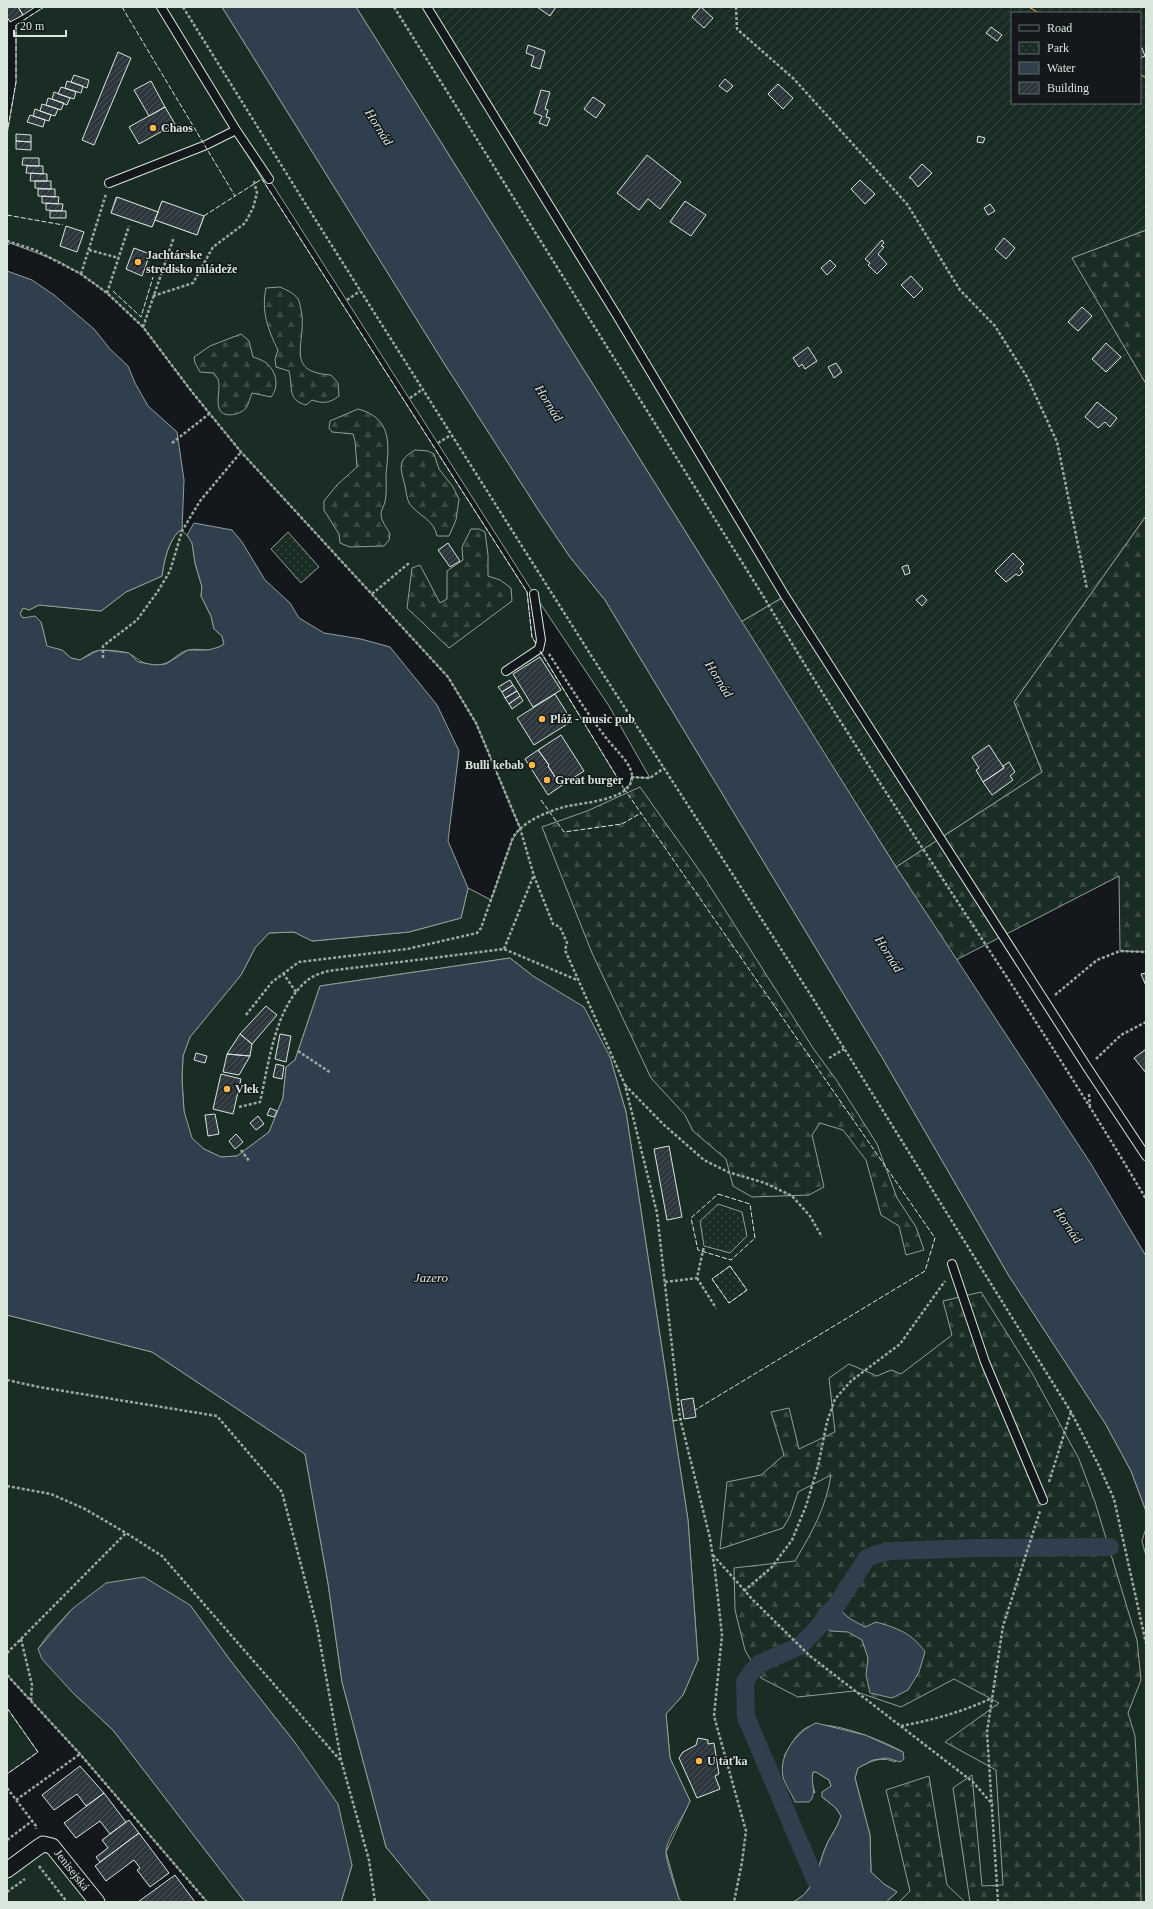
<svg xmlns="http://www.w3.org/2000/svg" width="1153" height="1909" font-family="Georgia,serif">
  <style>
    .grass { fill: #1a2d24; stroke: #939e99; fill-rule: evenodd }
    .forest { fill: url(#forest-firs); stroke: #939e99 }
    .park { fill: url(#park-dots); stroke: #939e99 }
    .garden { fill: url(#garden-furrows); stroke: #939e99; fill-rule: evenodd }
    .water { fill: #2f3f4d; stroke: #939e99 }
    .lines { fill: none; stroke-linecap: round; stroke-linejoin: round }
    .canal { stroke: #2f3f4d; stroke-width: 18 }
    .building { fill: url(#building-hatch); stroke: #d8e6dc }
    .service-casing { stroke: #d8e6dc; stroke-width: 10 }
    .minor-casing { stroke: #d8e6dc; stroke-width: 17 }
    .path { stroke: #9da8a2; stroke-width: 2.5; stroke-dasharray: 3 2; stroke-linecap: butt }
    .service { stroke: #14181c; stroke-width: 8 }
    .minor { stroke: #14181c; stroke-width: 15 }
    .fence { stroke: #d8e6dc; stroke-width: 1; stroke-dasharray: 5 2; stroke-linecap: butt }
    .power { stroke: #ffb74d; stroke-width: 1; stroke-dasharray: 14 3 2 3; stroke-linecap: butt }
    .poi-dot { fill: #ffb74d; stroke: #14181c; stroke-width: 1.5 }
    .labels { text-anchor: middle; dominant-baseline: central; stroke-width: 3; stroke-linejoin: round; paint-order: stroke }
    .poi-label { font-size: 12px; font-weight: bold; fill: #d8e6dc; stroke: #14181c; text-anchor: start }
    .street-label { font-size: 12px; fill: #d8e6dc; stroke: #14181c }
    .water-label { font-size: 13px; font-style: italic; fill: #d8e6dc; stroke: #14181c }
  </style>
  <defs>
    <pattern id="forest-firs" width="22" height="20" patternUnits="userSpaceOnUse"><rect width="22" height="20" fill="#1a2d24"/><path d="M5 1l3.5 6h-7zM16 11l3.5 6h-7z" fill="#3b4b43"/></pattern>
    <pattern id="park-dots" width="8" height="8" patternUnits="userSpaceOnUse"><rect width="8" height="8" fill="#1a2d24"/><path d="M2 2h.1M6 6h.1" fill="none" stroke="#3b4b43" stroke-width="1.8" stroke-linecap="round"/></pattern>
    <pattern id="garden-furrows" width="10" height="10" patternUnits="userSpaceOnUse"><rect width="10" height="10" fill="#1a2d24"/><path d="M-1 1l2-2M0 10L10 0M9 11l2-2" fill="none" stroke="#3b4b43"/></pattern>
    <pattern id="building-hatch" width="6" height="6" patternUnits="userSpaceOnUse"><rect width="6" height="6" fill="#2c363c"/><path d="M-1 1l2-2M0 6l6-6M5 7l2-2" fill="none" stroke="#4a5358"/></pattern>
  </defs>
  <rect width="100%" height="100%" fill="#14181c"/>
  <path class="grass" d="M44,7h178l220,353 99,154 29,43 35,43 278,459 126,217 96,147 26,48 15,40v17l-4,13 4,15v346h-260l11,-10 -13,-8 -13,-12 -1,-37 -15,-57 3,-10c13,-7 23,-12 37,-6l8,-10c-19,-11 -75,-34 -95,-25 -11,4 -18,20 -24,29l31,37 -4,-13 2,-8h3l13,8 2,6 -9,11 14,11 5,8c-4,12 -9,17 -14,28 -10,21 -10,46 -34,58h-111l-3,-3 -13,-47 24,-51 -20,-43 -4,-44 17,-19 15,-35 -10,-140 -62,-408 -16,-55 -77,-81 -23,-18 -190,28 -25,74 -9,7 -3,31 -14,34 -32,24 -16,1 -17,-8 -13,-11 -7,-27 -2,-31 1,-24 7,-19 51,-62 14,-27 14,-15 25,-1 19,9 96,-9 52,-14 7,-30 23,12 21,-60 8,-12 -44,-105 -28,-46 -207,-225 -49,-60 -49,-65 -36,-34 -26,-19 -23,-13 -48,-18 -3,3v-112l9,-52v-57zM161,8l75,122 37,55 261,409 75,112 41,72 -19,-1 -1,7 -6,5 -92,-152 -5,-45 -265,-413zM116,197l42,15 4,-11 42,16 -7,18 -42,-15 -3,7 -41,-14z
    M356,7h71l358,589 -44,26 -17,-29z
    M179,531h3l5,4 5,7 3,21 7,24 -1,9 10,20 3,13 8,7 2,8c-14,11 -23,3 -36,6 -12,3 -16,14 -30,15 -15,0 -17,-4 -28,-11 -4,-3 -29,-5 -34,-3 -5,1 -11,6 -16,9l-9,-2 -9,-8 -15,-3 -6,-25 -18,-4 -3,-4 3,-6 6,2 10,-5 62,6 25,-19 36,-16c2,-15 6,-34 17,-45z
    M7,1315l145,37 153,102 23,129 14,99 44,165 45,55h-90l11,-37 -56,-121 -66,-84 -40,-55 -118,4 -24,26 -10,14 34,43 41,38 132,172h-38l-127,-148 -73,-79z
    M7,1708l31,44 -31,22z
    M43,1844l54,58h-90v-32z"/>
  <path class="forest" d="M1146,230v154l-75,-126z
    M280,287c6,3 13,5 18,12 2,3 2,7 3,11 7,31 -19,62 30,65l7,8 1,13c-9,7 -16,8 -27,4l-6,5c-19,-5 -13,-18 -17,-34l-13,-4 -1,-8 3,-9c-10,-20 -17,-39 -12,-62z
    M241,334l8,7 4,16c3,1 9,3 12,5 11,8 15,24 6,35l-19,-4c-2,4 -3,11 -6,15 -6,7 -24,11 -27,0 -3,-8 2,-20 -1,-29l-5,-6 -13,-1 -5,-9 -1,-6 16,-11z
    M358,409c35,9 31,37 28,65 0,10 1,19 -1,28 -1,4 -4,8 -4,12 0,7 6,14 9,20l-1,6 -5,6 -34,1 -10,-4 -1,-9 -15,-24v-9l13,-16 20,-18 -2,-26 -2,-7 -21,-2 -3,-4 1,-7z
    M415,450l13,1 6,3 5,15 14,18 6,12 -3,21 -7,16h-12c-3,-17 -19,-20 -28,-33 -2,-4 -3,-12 -4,-17 -5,-20 -8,-25 10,-36z
    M1146,516v436l-26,-1 -1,-75 -163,84 -60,-93 146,-95 -28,-70z
    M471,529h8l6,3 3,23v21l12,4 11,8 1,13 -63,47 -42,-40 5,-40 8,-3 20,38 7,-4v-28l16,-11 -1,-13z
    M640,787l64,90 109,171 24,33 40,63 20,54 19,29 8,23 -18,5 -7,-29 -18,-11 -15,-55 -23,-30 -23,-7 -8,12 12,52 -15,8 -57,2 -19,-11 -7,-27 -33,-28 -8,-16 -34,-37 -59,-125 -50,-126 45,-16z
    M981,1292l51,81 47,86 16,43 42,138 4,40 -13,33 7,23 5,93 1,73h-171l-17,-114 19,-13 10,111 21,-1 -7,-115 -51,-28 54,-39 -45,-24 -53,28 -47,-16 -56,6 -37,-19 -16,-28 -10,-40 -1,-42 61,-7c17,-29 31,-53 36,-86l-33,17 -8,24 -7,12 -63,21 7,-67 34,-7 23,-20 -13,-43 18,-4 10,41 36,-17 -6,-54 20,-14 28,12 14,-6 10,4 51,-39 -9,-34z
    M929,1776l18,109 18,17h-66l11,-11 -24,-101z"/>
  <path class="park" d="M288,532l31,35 -18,16 -30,-34z
    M718,1204l24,8 5,24 -17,17 -26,-7 -4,-25z
    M730,1266l17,24 -18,13 -17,-24z"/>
  <path class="garden" d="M427,7h719v223l-74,28 74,126v132l-132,186 28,70 -146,95 -155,-245 44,-26zM1012,13h128v90h-128z"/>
  <path class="water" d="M222,7h134l540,860 195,297 55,92v255l-15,-40 -26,-48 -96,-147 -126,-217 -278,-459 -35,-43 -29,-43 -99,-154z
    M7,271l25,9 22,15 40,34 16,20 18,17 7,17 13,23 29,26 7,48 -2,51h-3c-11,11 -15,30 -17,45l-36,16 -25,19 -62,-6 -10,5 -6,-2 -3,6 3,4 12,-2 6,6 6,24 15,4 9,8 9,2 17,-9 6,-1 26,3 9,9 17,3 11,-1 22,-14h20l11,-3 5,-3 -2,-8 -8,-7 -3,-13 -10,-20 1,-9 -7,-24 -3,-20 -5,-8 7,-12 38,7 10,12 23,38 25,23 9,15 25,15 37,6 29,8 47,58 22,46 -11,90 20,47 -7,30 -52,14 -97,9 -18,-9 -25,1 -14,15 -14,27 -51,62 -7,19 -1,24 2,31 8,27 12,11 17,8 16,-1 32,-24 14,-34 3,-31 9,-7 25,-74 190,-28 23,18 51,31 26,50 16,55 62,408 10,140 -15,35 -17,19 4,44 20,43c-6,16 -22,34 -24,50 -1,8 10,38 13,48l3,3h-251l-45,-55 -44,-165 -14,-99 -23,-129 -153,-102 -145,-37z
    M144,1577l46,28 40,55 66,84 42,60 14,61 -11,37h-96l-132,-172 -41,-38 -30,-33 -4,-10 34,-40 34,-26z
    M836,1606l13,12 16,9 11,-5c21,6 36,11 49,30l-6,20 -11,18 -16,8 -22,-5 -4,-18 2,-17 -6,-18 -14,-8 -18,-1 -9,-7 5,-9z
    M816,1723l49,12 38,17 1,7 -4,3 -13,-4 -14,2 -15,8 -3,10 15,57 1,37 13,12 13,8 -11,10h-93c24,-12 24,-36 34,-58 5,-10 10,-16 14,-28l-5,-8 -14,-11v-5l9,-6 -2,-6 -13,-8h-3c-3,11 5,22 -4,30h-14c-3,-8 -10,-17 -12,-25 -5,-23 15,-46 33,-54z"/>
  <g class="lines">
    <path class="canal" d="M815,1879l-69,-162 -1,-35 7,-11 7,-7 41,-18 21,-22 5,-9 10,-9 31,-48 10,-4 14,-3 87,-3 132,-1"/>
  </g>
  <path class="building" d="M7,7h11l5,8 -13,7 -3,-5z
    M18,7h17l-12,8z
    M537,7h19l-6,9z
    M701,7l12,11 -9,10 -12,-11z
    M991,27l11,8 -5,6 -11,-8z
    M528,45l17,6 -5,18 -9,-3 3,-10 -8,-3z
    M1142,48l3,8 -5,2v-9z
    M118,52l13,6 -37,87 -12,-5z
    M74,75l15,5 -2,8 -16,-6z
    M725,79l8,7 -6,6 -8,-6z
    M67,81l16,5 -2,7 -16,-5z
    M151,81l14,26 -16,9 -15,-26z
    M778,84l15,14 -10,11 -15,-15z
    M61,87l15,5 -2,7 -16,-5z
    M541,90l9,2 -5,17 3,1 -2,7 4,1 -3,8 -8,-3 3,-7 -8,-3z
    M54,92l16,6 -3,7 -15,-6z
    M593,97l12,8 -9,13 -12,-9z
    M48,98l16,5 -3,7 -15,-5z
    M42,104l16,5 -3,7 -15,-5z
    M165,107l10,17 -36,20 -10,-17z
    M35,109l16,6 -2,6 -16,-5z
    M30,115l15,5 -2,7 -16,-5z
    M16,134l15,1v7l-15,-1z
    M978,136l7,2 -2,5 -6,-1z
    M16,141l15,1v8l-15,-1z
    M647,155l34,27 -21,27 -12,-10 -9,11 -22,-17z
    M23,158h16v8l-17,-1z
    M922,164l10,9 -14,14 -7,-9h-2z
    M27,166h16v8l-17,-1z
    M31,173l16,1v7h-17z
    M860,180l15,14 -10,10 -14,-15z
    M35,181h16v8l-16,-1z
    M38,189h17v8l-17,-1z
    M42,196l17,1 -1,7 -16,-1z
    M117,197l41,15 -6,15 -41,-14z
    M162,201l42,15 -7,19 -42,-15z
    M685,201l21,14 -15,21 -21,-14z
    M46,203l17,1 -1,7 -16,-1z
    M990,204l5,7 -7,4 -4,-7z
    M50,211h16v7h-16z
    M66,226l18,6 -7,20 -17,-6z
    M1004,238l11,10 -9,11 -11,-10z
    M882,240l2,3 -3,3 3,1 -6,7 9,10 -10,10 -9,-9 2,-2 -5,-4z
    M134,248l16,6 -8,22 -16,-7z
    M830,260l6,6 -9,9 -6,-7z
    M911,276l12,13 -9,9 -13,-13z
    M1082,307l10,9 -14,15 -10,-9z
    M1106,343l15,14 -15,15 -14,-13z
    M808,347l9,14 -12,8 -3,-5 -3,3 -6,-9z
    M836,363l6,9 -8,6 -6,-11z
    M1097,402l20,16 -7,9 -5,-5 -7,6 -13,-11z
    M448,543l12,18 -10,6 -12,-17z
    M1013,553l11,11 -4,4 3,4 -4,4 -3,-2 -10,8 -11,-11z
    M908,565l2,8 -5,2 -3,-8z
    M922,595l5,5 -5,6 -6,-6z
    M540,657l21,33 -28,17 -20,-33z
    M510,680l3,5 -11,7 -4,-5z
    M513,685l4,6 -12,7 -3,-6z
    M517,691l3,5 -11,8 -4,-6z
    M555,694l17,27 -38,24 -17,-27z
    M520,696l3,5 -11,8 -3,-5z
    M561,735l23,36 -23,15 -13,-20 1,-1 -11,-15z
    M989,745l15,23 -21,14 -7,-12 3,-2 -7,-11z
    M538,750l11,15 -1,1 13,20 -13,9 -23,-36z
    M1009,762l6,10 -5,4 3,4 -21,15 -9,-13 21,-14 -1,-2z
    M1146,973v13l-5,-12z
    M266,1006l11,9 -25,29 -12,-10z
    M240,1034l12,10 -2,12 -23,-2z
    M280,1034l11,2 -5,26 -11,-3z
    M1146,1049v24l-12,-15z
    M196,1053l11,3 -2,7 -11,-3z
    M227,1054l23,2 -11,19 -16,-3z
    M276,1064l8,2 -2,13 -9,-2z
    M221,1074l20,5 -8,35 -20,-5z
    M270,1108l7,3 -3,6 -7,-2z
    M215,1114l4,20 -11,2 -3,-21z
    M258,1116l6,8 -8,6 -6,-7z
    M236,1134l7,8 -8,7 -6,-8z
    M669,1146l13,71 -15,3 -13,-71z
    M693,1398l3,19 -12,2 -3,-19z
    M698,1738l10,2v4l6,-1 5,31 -4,2 5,13 -23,9 -18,-40 4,-6 13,-7z
    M80,1766l24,27 -18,13 -9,-12 -23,16 -12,-15z
    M104,1793l22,29 -16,12 -10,-13 -24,17 -12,-15z
    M129,1820l10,13 -39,29 -4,-5 12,-9 -6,-8z
    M139,1833l30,40 -19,14 -13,-17 3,-2 -6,-8 -28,21 -11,-15z
    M175,1875l20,27h-57z"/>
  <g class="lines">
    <g class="service-casing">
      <path id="service" d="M161,7l75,123 33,49
        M427,7l189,307 169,282 302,471 59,89
        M109,183l97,-38 30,-15
        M506,671l33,-22 2,-9 -7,-46
        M952,1264l33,98 58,138"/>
    </g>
    <g class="minor-casing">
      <path id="minor" d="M7,1870l30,-22 6,-4 9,2 45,56"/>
    </g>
    <path class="path" d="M183,7l120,193 291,460 218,337 259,415 27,52 16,35 32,144
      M394,7l371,592c121,203 260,396 381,600
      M736,7l1,22 57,50 113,125 53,86 35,36 32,51 30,65 30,147
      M7,241l28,9 46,24 26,19 36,34 49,65 49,60 207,225 28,46 44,105 14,48 19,48 7,3 7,16 -2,7 60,135 32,128 23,205 30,120 5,33 7,64 -8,81 32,115 -4,31 -8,40
      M89,250l30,8
      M81,274l25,-80
      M107,293l22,-67
      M153,296l40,-13 20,-36 32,-24 8,-15 4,-15 -3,-12
      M347,300l13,-9
      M143,327l31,-90
      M410,398l13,-9
      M172,443l37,-29
      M438,443l13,-8
      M372,594l37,-31
      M103,658v-12l34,-26 21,-29 12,-20 12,-40 18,-30 41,-49
      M631,777l19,1 14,-10
      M504,949l29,-72
      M283,973l13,19
      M1055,995l42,-35 23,-9 26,1
      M246,1015l26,-33 27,-20 108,-13 70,-16 4,-5 31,-88c7,-17 34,-28 52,-33 17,-5 80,-6 66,-39 -5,-10 -16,-20 -23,-29 -21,-27 -39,-56 -58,-85
      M298,1051l33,22
      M829,1058l15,-9
      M1096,1059l25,-24 25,-13
      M625,1085l38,39 41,36 24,12 37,11 27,13 18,20 12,21
      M1089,1094l1,13
      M239,1107l21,-5c9,-39 15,-97 49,-123 5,-4 13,-6 19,-8l176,-22 73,31
      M241,1150l8,11
      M697,1278l19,30
      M665,1282l32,-4 7,-32
      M7,1380l32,7 178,29 65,76 35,134 24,134 28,100 6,42
      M1049,1482l22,-70
      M7,1486l44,8 34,15 41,24
      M713,1555l40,45 57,56 163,126 20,23
      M744,1591l28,-24 20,-27 14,-34 12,-40 9,-44 8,-23 16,-18 49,-37 45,-63
      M21,1639l11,46 -1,15
      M7,1653l119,-120 36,23 178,204
      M7,1675l73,79 127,148
      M901,1726c32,-6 61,-14 91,-28
      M7,1788l29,38v3
      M16,1800l64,-46
      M7,1840l25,-19
      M39,1866l28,36
      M7,1892l18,-13
      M998,1902l-11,-170 16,-106 37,-115"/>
    <use href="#service" class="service"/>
    <use href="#minor" class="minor"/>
    <path class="fence" d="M122,7l113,189 27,-17 265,413 5,45 5,8
      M7,134l9,-52v-57l28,-18
      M7,215l56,10
      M204,216l31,-20
      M113,291l28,26 12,-40
      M540,651l85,139 310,448 -10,33 -230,139
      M541,800l23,32 58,-8 19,-11
      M718,1194l32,10 5,34 -24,22 -33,-10 -7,-32z
      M730,1266l17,24 -18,13 -17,-24z
      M673,1421l9,-2
      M7,1708l31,44 -31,22"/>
    <path class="power" d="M1029,7l10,6
      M1140,74l6,4"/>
  </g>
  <g class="poi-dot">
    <circle cx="153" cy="128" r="4"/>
    <circle cx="138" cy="262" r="4"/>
    <circle cx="542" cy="719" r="4"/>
    <circle cx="532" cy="765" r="4"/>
    <circle cx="547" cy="780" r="4"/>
    <circle cx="227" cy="1089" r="4"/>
    <circle cx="699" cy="1761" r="4"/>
  </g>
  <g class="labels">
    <g class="poi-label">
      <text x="161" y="128">Chaos</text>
      <text x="146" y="255">Jachtárske<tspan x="146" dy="14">stredisko mládeže</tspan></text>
      <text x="550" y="719">Pláž - music pub</text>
      <text x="524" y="765" text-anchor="end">Bulli kebab</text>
      <text x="555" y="780">Great burger</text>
      <text x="235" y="1089">Vlek</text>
      <text x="707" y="1761">U taťka</text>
    </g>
    <g class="street-label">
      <text transform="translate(72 1870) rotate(52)">Jenisejská</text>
    </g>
    <g class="water-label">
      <text transform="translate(379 127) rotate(58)">Hornád</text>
      <text transform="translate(549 403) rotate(58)">Hornád</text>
      <text transform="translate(719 679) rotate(58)">Hornád</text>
      <text transform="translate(889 954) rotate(58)">Hornád</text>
      <text transform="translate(1068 1225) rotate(56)">Hornád</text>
      <text x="431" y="1277">Jazero</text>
    </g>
  </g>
  <rect width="1153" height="1909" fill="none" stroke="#d8e6dc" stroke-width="16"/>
  <rect x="1011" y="12" width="130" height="92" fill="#14181c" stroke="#626a69"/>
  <rect x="1019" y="25" width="20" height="6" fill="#14181c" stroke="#626a69"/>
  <text x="1047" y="32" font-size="12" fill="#d8e6dc">Road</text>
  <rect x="1019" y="42" width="20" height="12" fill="url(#park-dots)" stroke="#626a69"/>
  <text x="1047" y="52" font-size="12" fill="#d8e6dc">Park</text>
  <rect x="1019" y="62" width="20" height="12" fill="#2f3f4d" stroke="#626a69"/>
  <text x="1047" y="72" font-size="12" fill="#d8e6dc">Water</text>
  <rect x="1019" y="82" width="20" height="12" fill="url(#building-hatch)" stroke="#626a69"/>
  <text x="1047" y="92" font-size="12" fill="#d8e6dc">Building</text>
  <path d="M14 30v6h52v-6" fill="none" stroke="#d8e6dc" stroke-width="2"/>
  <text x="20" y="30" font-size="12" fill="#d8e6dc" stroke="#14181c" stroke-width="3" paint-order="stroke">20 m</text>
</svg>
